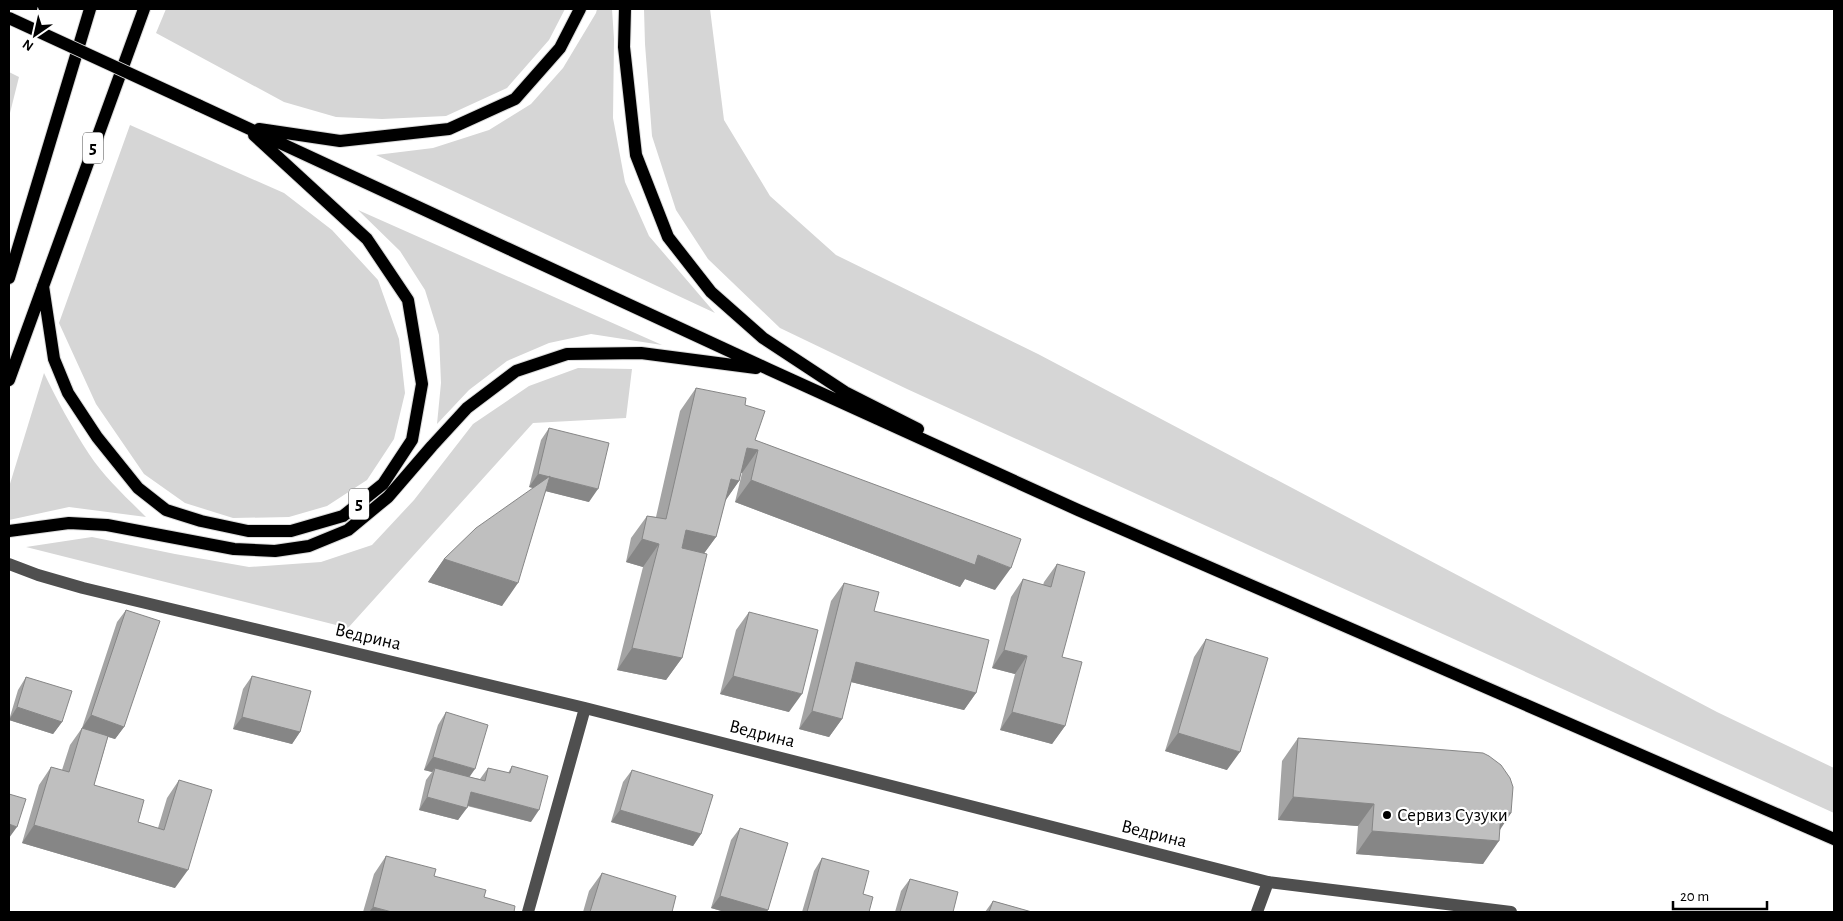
<svg xmlns="http://www.w3.org/2000/svg" width="1843" height="921" font-family="'Alegreya Sans',sans-serif">
  <style>
    .green { fill: #d6d6d6 }
    .lines { fill: none; stroke-linecap: round; stroke-linejoin: round }
    .major-casing { stroke: #dbdbdb; stroke-width: 14 }
    .minor { stroke: #4f4f4f; stroke-width: 12 }
    .major { stroke: #000; stroke-width: 12 }
    .major-bridge-casing { stroke: #dbdbdb; stroke-width: 14; stroke-linecap: butt }
    .major-bridge { stroke: #000; stroke-width: 12 }
    .wall { fill: #a4a4a4 }
    .shaded-wall { fill: #868686 }
    .building { fill: #bfbfbf; stroke: #868686 }
    .poi-dot { fill: #000; stroke: #fff; stroke-width: 2 }
    .labels { text-anchor: middle; dominant-baseline: central; stroke-width: 4.5; stroke-linejoin: round; paint-order: stroke }
    .shield { fill: #fff; stroke: #4c4c4c; stroke-width: 1 }
    .shield-label { font-size: 18px; font-weight: bold; fill: #000 }
    .street-label { font-size: 19px; fill: #000; stroke: #fff }
    .poi-label { font-size: 19px; fill: #000; stroke: #fff; text-anchor: start }
  </style>
  <rect width="100%" height="100%" fill="#fff"/>
  <path class="green" d="M166,9h399l-16,31 -42,48 -61,28 -64,3 -46,-2 -52,-15 -128,-69z
    M597,9h15l2,30 -1,79 12,64 24,54 66,77 -339,-158 57,-7 56,-18 42,-26 32,-36 33,-55z
    M644,9h66l14,111 46,76 66,59 202,99 679,358 117,56v45l-927,-424 -127,-61 -72,-69 -32,-49 -24,-74 -7,-92z
    M9,72l10,5 -10,40z
    M130,125l154,68 48,37 46,50 21,59 6,54 -11,46 -27,41 -40,26 -38,11 -56,1 -48,-15 -41,-29 -48,-70 -37,-81z
    M358,210l304,135 -71,-11 -42,9 -42,18 -38,29 -32,34 4,-41 -2,-48 -14,-45 -25,-39z
    M578,368l54,1 -6,49 -93,5 -185,205 -322,-81 66,-10 83,17 74,13 72,-5 51,-17 42,-45 59,-76 56,-38z
    M44,373c13,27 28,55 45,81 15,23 37,43 57,63l-77,-10 -60,13v-33z"/>
  <g class="lines">
    <g class="major-casing">
      <path id="major" d="M625,9l-1,38 12,108 32,82 43,55 52,46 82,54 73,37
        M198,105l570,264 310,141 756,329
        M259,129l81,12 109,-12 66,-30 45,-51 20,-39
        M9,278l81,-269
        M43,286l11,73 14,34 29,44 41,51 28,22 35,11 47,10h43l52,-15 40,-32 29,-44 10,-56 -14,-84 -41,-61 -113,-104
        M9,380l135,-371
        M9,531l60,-8 38,2 127,24 41,2 34,-5 39,-16 40,-33 44,-51 35,-38 49,-37 51,-17 74,-1 115,15"/>
    </g>
    <path class="minor" d="M9,564l29,11 45,13 502,120 683,174 243,30
      M528,912l57,-204
      M1257,912l11,-30"/>
    <use href="#major" class="major"/>
    <g class="major-bridge-casing">
      <path id="major-bridge" d="M9,18l189,87"/>
    </g>
    <use href="#major-bridge" class="major-bridge"/>
  </g>
  <path class="wall" d="M696,388l49,17 10,35 240,150 -30,-11 -5,8 -225,-85 7,-29h-1l-2,8 -14,20 -9,36 -12,16 -22,105 -16,22 -49,-10 26,-103 -17,-5 5,-24 16,-22 9,1 24,-106z
    M549,428l40,74 -43,-11 -44,115 -74,-24 16,-23 90,-71 -5,-1 12,-47z
    M1057,564l5,93 3,69 -13,18 -52,-14 15,-56 -23,-6 19,-71 12,-18 20,6 1,-3z
    M844,583l30,28 102,82 -12,17 -113,-28 -9,37 -13,18 -30,-8 32,-128z
    M126,610l-2,117 -9,12 -7,-2 -14,48 44,37 20,6 9,-30 12,-18 -4,108 -153,-45 17,-58 12,-18 11,3 8,-25 12,-17 35,-106z
    M749,612l40,100 -69,-18 16,-64z
    M1206,639l21,131 -62,-19 29,-94z
    M252,676l48,56 -8,12 -59,-15 10,-40z
    M26,677l36,45 -9,12 -44,-14 9,-30z
    M446,712l23,65 11,2 8,-11 20,5 4,-7 19,56 -64,-16 -9,14 -39,-10 7,-30 6,-8 -8,-2 14,-45z
    M1298,738l213,75 -12,17 -16,34 -127,-10 2,-28 -80,-6 4,-59z
    M632,770l69,64 -8,12 -82,-24 12,-40z
    M740,828l28,82 -2,2h-41l-14,-4 20,-68z
    M386,856l98,41 30,15h-151l11,-38z
    M822,858l41,36 6,18h-67l12,-41z
    M602,873l70,39h-89l6,-21z
    M910,879l43,33h-58l6,-21z
    M993,901l39,11h-47z"/>
  <path class="shaded-wall" d="M747,448l11,2 -16,23 -11,-3z
    M538,474l60,15 -9,13 -60,-15z
    M731,479l8,2 -16,23z
    M751,480l227,75 33,13 -16,22 -30,-11 -5,8 -225,-85z
    M686,530l30,7 -16,22 -29,-6z
    M642,539l17,5 -16,23 -17,-5z
    M444,559l74,24 -16,23 -74,-24z
    M632,648l50,10 -16,22 -49,-10z
    M1004,650l23,6 -12,18 -23,-6z
    M856,662l120,31 -12,17 -121,-30z
    M733,676l69,18 -13,18 -69,-18z
    M17,707l45,15 -9,12 -44,-14z
    M812,711l30,8 -13,18 -30,-8z
    M1012,712l53,14 -13,18 -52,-14z
    M91,715l33,12 -9,12 -33,-11z
    M242,717l58,15 -8,12 -59,-15z
    M1178,733l62,19 -13,18 -62,-19z
    M433,757l42,12 -9,13 -31,-14 -3,4 -8,-2z
    M471,792l68,18 -8,12 -69,-18z
    M427,797l40,11 -9,12 -39,-10z
    M1293,797l81,7 -16,22 -80,-6z
    M620,810l81,24 -8,12 -82,-24z
    M1501,812l10,1 -15,23z
    M9,824l8,3 -8,11z
    M34,825l154,45 -13,18 -153,-45z
    M1372,831l127,10 -16,23 -127,-10z
    M720,896l48,14 -2,2h-41l-14,-4z
    M373,907l19,5h-23z"/>
  <path class="building" d="M696,388l50,10 -1,7 20,6 -10,29 266,99 -10,29 -33,-13 -3,10 -224,-85 7,-30 -11,-2 -8,33 -8,-2 -15,58 -30,-7 -4,18 25,6 -25,104 -50,-10 27,-104 -17,-5 5,-23 19,3z
    M549,428l60,15 -11,46 -60,-15z
    M550,476l-32,107 -74,-24 32,-31z
    M1057,564l28,8 -23,85 20,5 -17,64 -53,-14 15,-56 -23,-6 19,-71 28,8z
    M844,583l35,9 -5,19 115,29 -13,53 -120,-31 -14,57 -30,-8z
    M126,610l34,11 -36,106 -33,-12z
    M749,612l69,18 -16,64 -69,-18z
    M1206,639l62,19 -28,94 -62,-19z
    M252,676l59,15 -11,41 -58,-15z
    M26,677l46,14 -10,31 -45,-15z
    M446,712l42,13 -13,44 -42,-12z
    M82,728l26,8 -14,49 50,15 -6,22 26,8 15,-50 33,10 -24,80 -154,-45 17,-58 18,5z
    M1298,738l185,15 6,3 12,9 9,13 3,9 -2,26 -10,-1 -2,29 -127,-10 2,-27 -81,-7z
    M512,766l36,10 -9,34 -68,-18 -4,16 -40,-11 8,-29 50,13 3,-13 22,5z
    M632,770l81,25 -12,39 -81,-24z
    M9,794l17,5 -9,28 -8,-3z
    M740,828l48,15 -20,67 -48,-14z
    M386,856l50,13 -2,7 52,14 -2,7 31,9 -1,6h-122l-19,-5z
    M822,858l47,13 -6,23 10,3 -4,15h-62z
    M602,873l74,23 -4,16h-82z
    M910,879l48,13 -5,20h-53z
    M993,901l39,11h-43z"/>
  <circle class="poi-dot" cx="1387" cy="815" r="5"/>
  <g class="labels">
    <g class="shield">
      <rect x="83" y="132.5" width="20" height="31" rx="4"/>
      <rect x="349" y="488.5" width="20" height="31" rx="4"/>
    </g>
    <g class="shield-label">
      <text x="93" y="148">5</text>
      <text x="359" y="504">5</text>
    </g>
    <g class="street-label">
      <text transform="translate(368 637) rotate(13)">Ведрина</text>
      <text transform="translate(762 734) rotate(14)">Ведрина</text>
      <text transform="translate(1154 834) rotate(14)">Ведрина</text>
    </g>
    <g class="poi-label">
      <text x="1397" y="815">Сервиз Сузуки</text>
    </g>
  </g>
  <rect width="1843" height="921" fill="none" stroke="#000000" stroke-width="20"/>
  <g transform="translate(35 35) rotate(214)" stroke="#ffffff" stroke-width="4" paint-order="stroke">
  <path d="M0-4L9 19L0 12L-9 19Z" fill="#000000"/>
  <text y="-8" font-size="14" font-weight="bold" text-anchor="middle" fill="#000000">N</text>
  </g>
  <path d="M1673 901v8h94v-8" fill="none" stroke="#000000" stroke-width="2.5"/>
  <text x="1680" y="901" font-size="15" fill="#000000" stroke="#ffffff" stroke-width="4" paint-order="stroke">20 m</text>
</svg>
